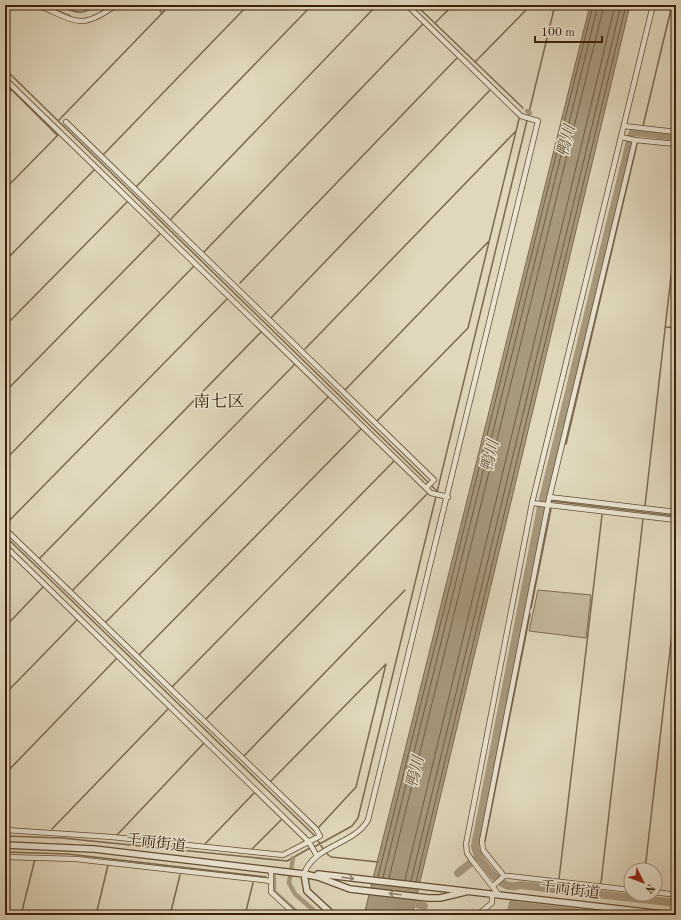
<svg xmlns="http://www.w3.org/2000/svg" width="681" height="920" font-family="'Old Standard TT','Noto Serif JP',serif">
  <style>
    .green { fill: #c4b89d; stroke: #7e6c52 }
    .water { fill: #a7997e; stroke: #7b694e }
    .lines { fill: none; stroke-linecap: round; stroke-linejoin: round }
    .shore { stroke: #705d42; stroke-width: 1 }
    .stream { stroke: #7b694e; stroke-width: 1.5 }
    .canal { stroke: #a7997e; stroke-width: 4.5 }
    .river { stroke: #a7997e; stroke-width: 8 }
    .minor-casing { stroke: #634e34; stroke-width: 6 }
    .tertiary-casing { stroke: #634e34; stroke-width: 8 }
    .minor { stroke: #ebe5d3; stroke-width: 4.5 }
    .tertiary { stroke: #ebe5d3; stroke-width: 5.5 }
    .oneway { stroke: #92836c }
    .labels { text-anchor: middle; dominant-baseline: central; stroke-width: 3; stroke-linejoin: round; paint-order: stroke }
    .street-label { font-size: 15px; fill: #392106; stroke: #ebe5d3 }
    .water-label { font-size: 16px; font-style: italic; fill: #604b30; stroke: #ebe5d3 }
    .quarter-label { font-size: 17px; fill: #392106; stroke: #ebe5d3 }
  </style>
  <rect width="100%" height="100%" fill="#e0d7bc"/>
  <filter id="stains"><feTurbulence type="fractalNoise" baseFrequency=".005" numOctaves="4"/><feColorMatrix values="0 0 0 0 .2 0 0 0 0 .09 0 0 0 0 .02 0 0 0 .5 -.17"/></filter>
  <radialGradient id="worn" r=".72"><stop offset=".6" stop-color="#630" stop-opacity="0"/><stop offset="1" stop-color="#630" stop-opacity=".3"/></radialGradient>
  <path class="green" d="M538,590l53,5 -5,43 -57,-7z"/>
  <path class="water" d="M590,5h40l-218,910h-48z"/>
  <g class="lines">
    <path class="shore" d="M378,877l215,-872
      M383,878l215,-873
      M389,878l215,-873
      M405,880l210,-875
      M411,881l210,-876
      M416,882l210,-877"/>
    <path class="stream" d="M44,5l26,11
      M58,5c17,7 22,12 39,0
      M157,5l5,9
      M416,5l107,103
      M435,23l18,-18
      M475,62l56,-57
      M5,69l433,423
      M5,83l3,3
      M5,95l6,-6 46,46
      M58,121l112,-116
      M643,126l29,-121
      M641,132l1,-1
      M639,136l1,-4
      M103,155l145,-150
      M136,187l176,-182
      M5,189l53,-54
      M170,220l207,-215
      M204,252l219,-228
      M5,261l89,-91
      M240,283l217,-225
      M271,318l219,-228
      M5,326l122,-124
      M666,327l10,1
      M305,349l210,-217
      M345,390l143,-148
      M5,392l155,-158
      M376,422l92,-94 51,-209
      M566,444l71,-300
      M5,460l189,-194
      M543,500h4
      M551,501l125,15
      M645,506l31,-274
      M5,525l222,-226
      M5,536l309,299
      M5,558l4,-4
      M39,559l222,-227
      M72,591l223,-227
      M531,608l20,-99
      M106,622l222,-225
      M5,627l38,-40
      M139,655l222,-226
      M172,687l222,-226
      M5,694l72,-74
      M206,719l221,-225
      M244,756l161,-166
      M5,774l111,-115
      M270,782l115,-117
      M318,828l38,-41 30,-123
      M52,829l116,-120
      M117,835l87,-92
      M5,836l57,2 225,23 23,-13
      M318,841l6,9
      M485,841l45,-227
      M205,844l49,-51
      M314,847l38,-21 6,-8 197,-813
      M252,849l29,-29
      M5,852l63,2 198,23
      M326,853l5,4 47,5
      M478,857l3,-3
      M645,870l31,-272
      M559,879l43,-364
      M601,883l42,-364
      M558,890v-3
      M599,894l1,-2
      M641,899l1,-2
      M523,909v-3
      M21,915l14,-56
      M96,915l12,-50
      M170,915l10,-40
      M245,915l8,-32"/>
    <path class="canal" d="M527,111l3,2
      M293,858l-4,25 6,11 24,21
      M274,877v15l26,23"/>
    <path class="river" d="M676,137l-39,-5h-4l-2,5 -90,370 -66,339c1,11 20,33 29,38 5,3 10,3 16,1l156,18
      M458,873l20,-16
      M405,901l19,5
      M513,905l86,10
      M505,915l6,-4 2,-8"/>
    <g class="minor-casing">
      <path id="minor" d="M38,5c38,16 42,26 78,0
        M5,9l4,-4
        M5,79l426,414 17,4
        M66,122l368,358 -8,8
        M624,126l52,6
        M621,137l14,3 41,4
        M549,497l127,15
        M532,503l144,17
        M5,529l311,300 4,7 -37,19 -171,-18 -107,-7
        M5,546l304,296 8,14
        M5,857l71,2 195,22
        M271,870v22l25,23
        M304,874c10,-29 50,-29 64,-54l170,-699 -17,-5 -114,-111
        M504,876l-21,-26 -1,-9 67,-342 86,-359
        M493,886l11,-10h5l122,14
        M655,892l21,3
        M499,895l-28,-36 -4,-6 -1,-9 66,-341 121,-498
        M477,915l15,-12v-9"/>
    </g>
    <g class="tertiary-casing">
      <path id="tertiary" d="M5,845l89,4 210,25 14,3 32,12 78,9h12l25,-6
        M304,874l3,17 26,24
        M318,874l354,41"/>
    </g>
    <use href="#minor" class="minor"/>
    <use href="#tertiary" class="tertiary"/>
  </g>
  <defs><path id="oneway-shaft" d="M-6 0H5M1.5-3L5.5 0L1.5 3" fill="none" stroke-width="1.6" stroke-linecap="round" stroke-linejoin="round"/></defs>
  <g class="oneway">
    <use href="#oneway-shaft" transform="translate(348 878) rotate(8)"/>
    <use href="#oneway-shaft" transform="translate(395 894) rotate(-173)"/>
  </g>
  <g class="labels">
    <g class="street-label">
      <text transform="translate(156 844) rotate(7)">千両街道</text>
      <text transform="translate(570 891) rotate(7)">千両街道</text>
    </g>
    <g class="water-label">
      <text transform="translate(567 141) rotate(-76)">鴨川</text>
      <text transform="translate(491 456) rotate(-77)">鴨川</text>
      <text transform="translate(416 772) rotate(-77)">鴨川</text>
    </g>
    <g class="quarter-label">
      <text x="219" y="402">南七区</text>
    </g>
  </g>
  <rect width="681" height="920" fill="none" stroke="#e0d7bc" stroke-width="20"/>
  <rect x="6" y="6" width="669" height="908" fill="none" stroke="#392106" stroke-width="2"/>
  <rect x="10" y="10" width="661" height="900" fill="none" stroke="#392106"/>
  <g transform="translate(643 882) rotate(132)"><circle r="19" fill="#ebe5d3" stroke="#a49781"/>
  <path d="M0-3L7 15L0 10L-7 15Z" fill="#8f2418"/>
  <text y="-6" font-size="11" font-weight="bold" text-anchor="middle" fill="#392106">N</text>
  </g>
  <path d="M535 36v6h67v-6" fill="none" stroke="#392106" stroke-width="2"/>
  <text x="541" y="36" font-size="12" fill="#392106" stroke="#ebe5d3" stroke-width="3" paint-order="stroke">100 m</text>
  <rect width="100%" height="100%" filter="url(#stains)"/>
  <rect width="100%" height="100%" fill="url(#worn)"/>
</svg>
